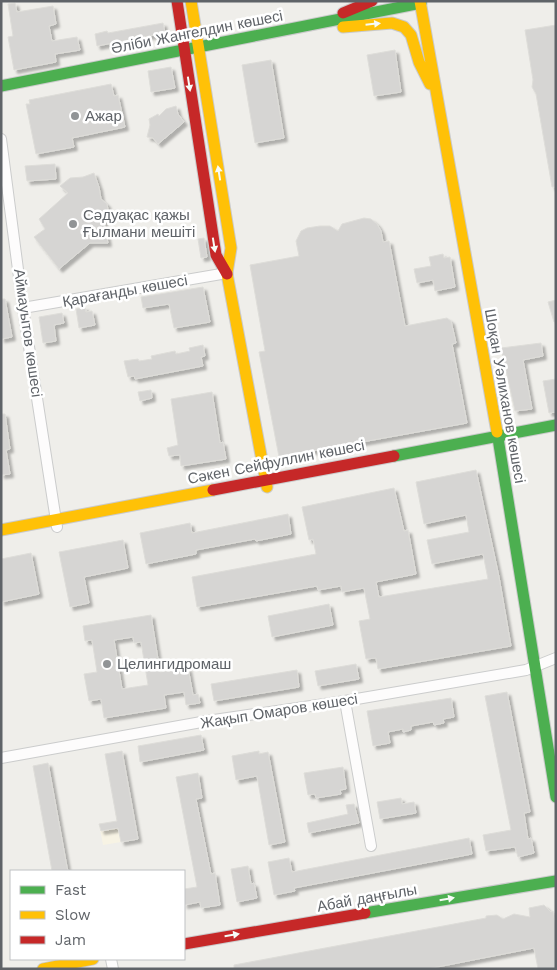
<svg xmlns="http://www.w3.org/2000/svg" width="557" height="970" font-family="'Work Sans',sans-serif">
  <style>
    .commercial { fill: #f7f3e4 }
    .building { fill: #d6d5d3; stroke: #deddd9; fill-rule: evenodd; filter: url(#shadow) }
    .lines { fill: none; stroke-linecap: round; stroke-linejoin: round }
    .street-casing { stroke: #cbcccc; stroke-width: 12 }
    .fast-casing { stroke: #cacacb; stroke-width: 13 }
    .slow-casing { stroke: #cacacb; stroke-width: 13 }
    .jam-casing { stroke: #cacacb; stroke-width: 13 }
    .street { stroke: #fdfcfc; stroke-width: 10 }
    .fast { stroke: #4caf50; stroke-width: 11 }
    .slow { stroke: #ffc107; stroke-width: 11 }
    .jam { stroke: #c62828; stroke-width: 11 }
    .oneway { fill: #f6fbf6 }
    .poi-dot { fill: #919496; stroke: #fff; stroke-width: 2 }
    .labels { text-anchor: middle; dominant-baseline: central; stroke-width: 5; stroke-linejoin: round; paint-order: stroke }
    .street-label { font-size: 15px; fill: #5f6368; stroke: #fff }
    .poi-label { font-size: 15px; fill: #5f6368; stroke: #fff; text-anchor: start }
  </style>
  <defs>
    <filter id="shadow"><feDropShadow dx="3.5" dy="3.5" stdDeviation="1" flood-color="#0004"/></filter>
  </defs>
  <rect width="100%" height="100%" fill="#efeeea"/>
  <path class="commercial" d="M117,821l4,21 -18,3 -4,-21z"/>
  <path class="building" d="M15,3l2,9 36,-6 3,18 -7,2 3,15 25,-4 3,13 -25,4 1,8 -42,8 -6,-33 5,-1 -5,-32z
    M163,23l2,10 -68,13 -2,-12 12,-3 1,2z
    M556,25v162h-4l-16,-93 -4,-7 1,-7 -8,-50z
    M395,50l6,42 -27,4 -7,-41z
    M271,60l13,78 -29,5 -13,-78z
    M171,67l4,21 -24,4 -3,-21z
    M111,84l3,12 4,-1 7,32 -53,11 2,9 -38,7 -10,-50h4l-1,-4z
    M176,106l2,8 6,8 -26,22 -5,-6 -6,-1 3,-12 -1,-6 9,-5 1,2 7,-7z
    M55,164l1,15 -29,2 -2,-15z
    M94,173l5,14 2,12 6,5 1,6 -5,7 5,26h-18l-31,26 -25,-32 11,-8 -6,-10 29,-26 -8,-7 10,-8 13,-1z
    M364,218l7,1 6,5 4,7 2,11 6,-1 16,85 42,-8 4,3 5,22 -4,1 15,79 -188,34 -20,-105 6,-1 -15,-86 49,-9 -3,-15 5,-10 6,-3 13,-2h10l8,5 4,-7z
    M204,238l3,19 -6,1 -3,-19z
    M443,254l1,4 6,-1 5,30 -20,4 -2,-11 -16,3 -3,-14 17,-3 -2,-9z
    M203,287l7,35 -36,6 -5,-24 -26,4 -2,-11z
    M1,299h4l7,38 -11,2z
    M556,300v22h-2l-6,-20z
    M85,307l1,5 6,-1 3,14 -16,3 -3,-19z
    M62,313l2,10 -10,2 2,16 -13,2 -4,-26z
    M541,343l2,13 -20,4 9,49 -17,2 -14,-63z
    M203,345l2,11 -4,1 2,9 -68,13 -1,-3 -6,1 -4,-16 14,-2 1,2 13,-2 -1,-3 24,-5 1,3 14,-3 -1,-3z
    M556,379v33l-7,1 -6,-32z
    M151,390l1,8 -12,3 -2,-9z
    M212,392l8,51 3,-1 3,17 -45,7 -1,-11 -11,1 -2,-8 11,-3 -7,-46z
    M1,414h4l5,35 -4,1 4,24 -9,1z
    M476,470l23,107 12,69 -133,23 -2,-11 -10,1 -7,-38 11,-2 -6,-31 -22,4 -1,-6 -23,4 -1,-4 -120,21 -5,-30 124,-23 -3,-15 -4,1 -7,-33 92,-19 10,43 4,-1 8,44 -40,8 3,15 109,-18 -5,-25 -51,10 -5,-24 42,-8 -3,-17 -42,9 -8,-42z
    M288,514l3,20 -35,7 -1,-2 -59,11v4l-50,10 -6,-31 50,-10 2,10z
    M123,540l5,28 -44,9 5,26 -19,4 -11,-55z
    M31,553l8,41 -38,8v-43z
    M329,604l4,21 -61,12 -4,-21z
    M151,615l9,57 28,-4 5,27 5,-1 2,9 -14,2 -2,-13 -20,3 2,13 -62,10 -3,-19 -12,2 -5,-27 13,-2 -5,-32 -7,1 -2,-15zM133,637l1,6 7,-1 7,43 -26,4 -8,-49z
    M356,664l3,15 -41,7 -3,-15z
    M297,670l2,17 -85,14 -3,-17z
    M507,692l23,120 -6,1 4,26 3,-1 3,15 -16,4 -3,-10 -29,4 -3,-16 28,-5 -26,-134z
    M451,698l3,19 -11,2 1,4 -10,2 -1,-3 -22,4v4l-8,2v-3l-15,3 2,11 -17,3 -6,-35z
    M201,735l3,15 -64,12 -2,-16z
    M122,751l16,88 -17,3 -3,-14 -17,3 -2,-7 18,-3 -12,-67z
    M259,751v3l9,-2 17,90 -16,3 -12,-69 -21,4 -4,-24z
    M48,763l19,104 1,4h-16l-19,-105z
    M343,767l3,22 -6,1 1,4 -25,4 -1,-4 -7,1 -4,-22z
    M198,773l4,25 -6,1 15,75 4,-1 5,32 -19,3 -1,-6 -16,3v-16l13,-2 -21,-110z
    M401,798l1,6 12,-2 2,11 -36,6 -3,-17z
    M354,804l5,19 -50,10 -2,-10 41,-9 -2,-9z
    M469,838l3,16 -178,34 1,3 -21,4 -6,-33 21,-4 3,14z
    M248,866l3,18 3,-1 3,15 -20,4 -6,-33z
    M544,905l7,7 2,-1 3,16v42h-18l-4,-21 -107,21h-193v-4l252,-47v-2l11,-1 6,4 11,-5 16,3 -1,-9z"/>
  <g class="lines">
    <g class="street-casing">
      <path id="street" d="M1,139l22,169 34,219
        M23,308l204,-35
        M345,701l26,145
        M1,758l206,-37 138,-20 181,-31 30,-12
        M111,959l2,10"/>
    </g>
    <g class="fast-casing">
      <path id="fast" d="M1,86l420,-83
        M497,432l59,365
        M394,456l162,-31
        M365,913l191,-32"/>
    </g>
    <g class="slow-casing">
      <path id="slow" d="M191,1l40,247 -4,25
        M420,1l77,431
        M343,27l49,-4 12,4 7,8 8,27 11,22
        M227,274l40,213
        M1,530l212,-40
        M43,969l50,-10"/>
    </g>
    <g class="jam-casing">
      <path id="jam" d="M177,1l39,254 11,19
        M343,13l29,-12
        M213,490l181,-34
        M184,944l181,-31"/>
    </g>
    <use href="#street" class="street"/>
    <use href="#fast" class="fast"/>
    <use href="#slow" class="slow"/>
    <use href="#jam" class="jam"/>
  </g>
  <defs><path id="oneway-solid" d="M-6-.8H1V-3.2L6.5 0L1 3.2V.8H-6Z" transform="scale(1.25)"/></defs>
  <g class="oneway">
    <use href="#oneway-solid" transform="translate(373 24) rotate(-6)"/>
    <use href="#oneway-solid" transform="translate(189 84) rotate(81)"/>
    <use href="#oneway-solid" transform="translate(219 173) rotate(-99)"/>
    <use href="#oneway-solid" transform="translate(214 245) rotate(81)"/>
    <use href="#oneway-solid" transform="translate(447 899) rotate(-10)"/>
    <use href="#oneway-solid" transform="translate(232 935) rotate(-9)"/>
  </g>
  <g class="poi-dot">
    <circle cx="75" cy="116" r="5"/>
    <circle cx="73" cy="224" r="5"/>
    <circle cx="107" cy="664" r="5"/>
  </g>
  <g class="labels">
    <g class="street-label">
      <text transform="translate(197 32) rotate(-11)">Әліби Жангелдин көшесі</text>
      <text transform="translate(125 291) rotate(-10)">Қарағанды көшесі</text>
      <text transform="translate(28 333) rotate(82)">Аймауытов көшесі</text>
      <text transform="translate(505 396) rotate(80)">Шоқан Уәлиханов көшесі</text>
      <text transform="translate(276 462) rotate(-11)">Сәкен Сейфуллин көшесі</text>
      <text transform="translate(279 711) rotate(-9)">Жақып Омаров көшесі</text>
      <text transform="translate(367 898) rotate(-10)">Абай даңғылы</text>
    </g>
    <g class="poi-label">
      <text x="85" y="116">Ажар</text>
      <text x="83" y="215">Сәдуақас қажы<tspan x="83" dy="17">Ғылмани мешіті</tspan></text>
      <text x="117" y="664">Целингидромаш</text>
    </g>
  </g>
  <rect width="557" height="970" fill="none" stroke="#5f6368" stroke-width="5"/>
  <rect x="10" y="870" width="175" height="90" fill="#ffffff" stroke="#bfc1c3"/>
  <rect x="20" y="886" width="25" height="8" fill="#4caf50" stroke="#bfc1c3"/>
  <text x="55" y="895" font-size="15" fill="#5f6368">Fast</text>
  <rect x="20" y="911" width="25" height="8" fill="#ffc107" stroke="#bfc1c3"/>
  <text x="55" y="920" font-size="15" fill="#5f6368">Slow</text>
  <rect x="20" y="936" width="25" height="8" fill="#c62828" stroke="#bfc1c3"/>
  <text x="55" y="945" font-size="15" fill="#5f6368">Jam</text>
</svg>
